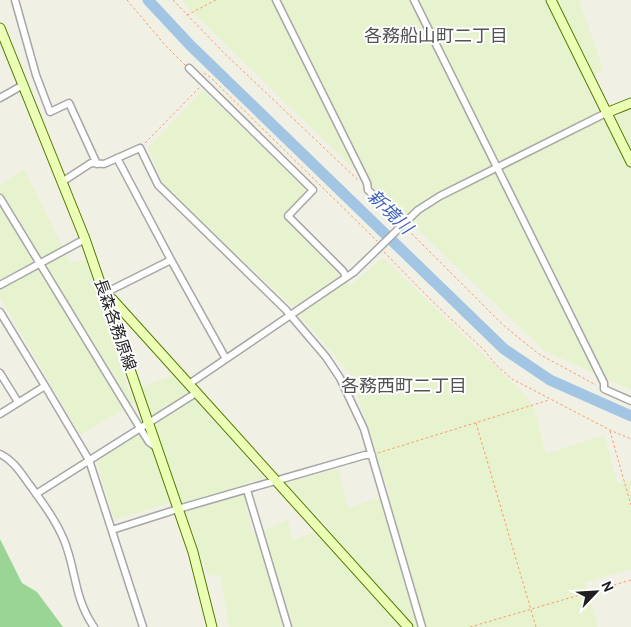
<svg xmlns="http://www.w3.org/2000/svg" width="631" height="627" font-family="Overpass,'Noto Sans JP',sans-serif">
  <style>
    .farmland { fill: #e7f2ce }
    .forest { fill: #9ad595 }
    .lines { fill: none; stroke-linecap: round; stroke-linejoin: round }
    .river { stroke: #a1c5e3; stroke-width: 11 }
    .street-casing { stroke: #a6a6a6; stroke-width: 9 }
    .secondary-casing { stroke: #547d00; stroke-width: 11 }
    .path { stroke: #ff9968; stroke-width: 1; stroke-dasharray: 2.5 2.5; stroke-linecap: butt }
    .street { stroke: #fff; stroke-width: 6 }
    .secondary { stroke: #ebffb5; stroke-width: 9 }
    .labels { text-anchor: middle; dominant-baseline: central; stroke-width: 4; stroke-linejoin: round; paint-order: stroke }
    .street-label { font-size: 16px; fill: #1f1f1f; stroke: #fff }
    .neighbourhood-label { font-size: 18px; fill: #525252; stroke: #fff }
    .water-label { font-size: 18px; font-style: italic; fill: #4163ba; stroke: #fff }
  </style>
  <rect width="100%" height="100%" fill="#f1f0e5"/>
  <path class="farmland" d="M182,0h397l24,68 -18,16 20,41 22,-16 4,3v278l-86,-39 -170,-162 -186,-180z
    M203,90l103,99 -22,30 66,67 33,-28 142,137 10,15 11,44 58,-19 14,49 13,-4v89l-46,13 13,45h-369l-9,-51 -12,-1 -27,-76 -67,21 -18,-60 50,-30 -12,-27 -54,32 -80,-138v-111l24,-17 46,94 16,-3 43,132 44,-17 91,103 -21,6 9,51 36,-15 4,21 36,-14 -42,-44 52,-14 10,39 42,-13 -40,-122 -60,-68 -127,-121 -15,-36z"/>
  <path class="forest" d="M0,539l22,44 15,9 26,35h-63z"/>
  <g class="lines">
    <path class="river" d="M148,0l43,46 313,303 46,31 81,36"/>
    <g class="street-casing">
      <path id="street" d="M15,0l21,75 14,37 19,-9 28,61
        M276,0l91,183 1,7 35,34
        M414,0l190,383v6l27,12
        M189,68l124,122 -25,26 55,55 3,6
        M0,98l23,-13
        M117,158l54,102
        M62,182l29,-19 13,1 36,-16 18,37 128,125 40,47 14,21 24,51 58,198
        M0,198l140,230 9,14 7,5
        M0,285l85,-46
        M103,294l68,-34 55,99
        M0,312l45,74
        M0,373l18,29
        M189,384l165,-112 64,-62 22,-14 166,-83
        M0,414l45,-28 44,74 54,167
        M0,454c13,6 21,19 29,30 13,18 26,35 35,56 12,29 10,59 30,87
        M247,490l41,137
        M36,494l160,-101
        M112,530l66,-21 187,-54h7"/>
    </g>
    <g class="secondary-casing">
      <path id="secondary" d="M551,0l80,162
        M0,28l85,211 108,313 19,75
        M606,113l25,-10
        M103,294l9,5 296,328"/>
    </g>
    <path class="path" d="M127,0l38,45 20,20
      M173,0l50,52 136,129
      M187,15l29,-15
      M204,73l7,5 166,163
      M145,143l55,-56
      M408,230l94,94 18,15 19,15 57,31
      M384,252l48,49 52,49 12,15 16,14 98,51 21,9
      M476,423l60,204
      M610,431l21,74
      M378,453l171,-53
      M470,627l161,-47"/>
    <use href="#street" class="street"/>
    <use href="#secondary" class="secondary"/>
  </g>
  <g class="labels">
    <g class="street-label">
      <text transform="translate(114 325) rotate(71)">長森各務原線</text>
    </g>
    <g class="neighbourhood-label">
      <text x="436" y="37">各務船山町二丁目</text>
      <text x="404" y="387">各務西町二丁目</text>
    </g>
    <g class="water-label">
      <text transform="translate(389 213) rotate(44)">新境川</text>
    </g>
  </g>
  <g transform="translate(596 592) rotate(65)" stroke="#ffffff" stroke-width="4" paint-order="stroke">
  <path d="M0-4L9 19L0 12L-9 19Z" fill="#1f1f1f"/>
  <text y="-8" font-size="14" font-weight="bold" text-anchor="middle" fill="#1f1f1f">N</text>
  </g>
</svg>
